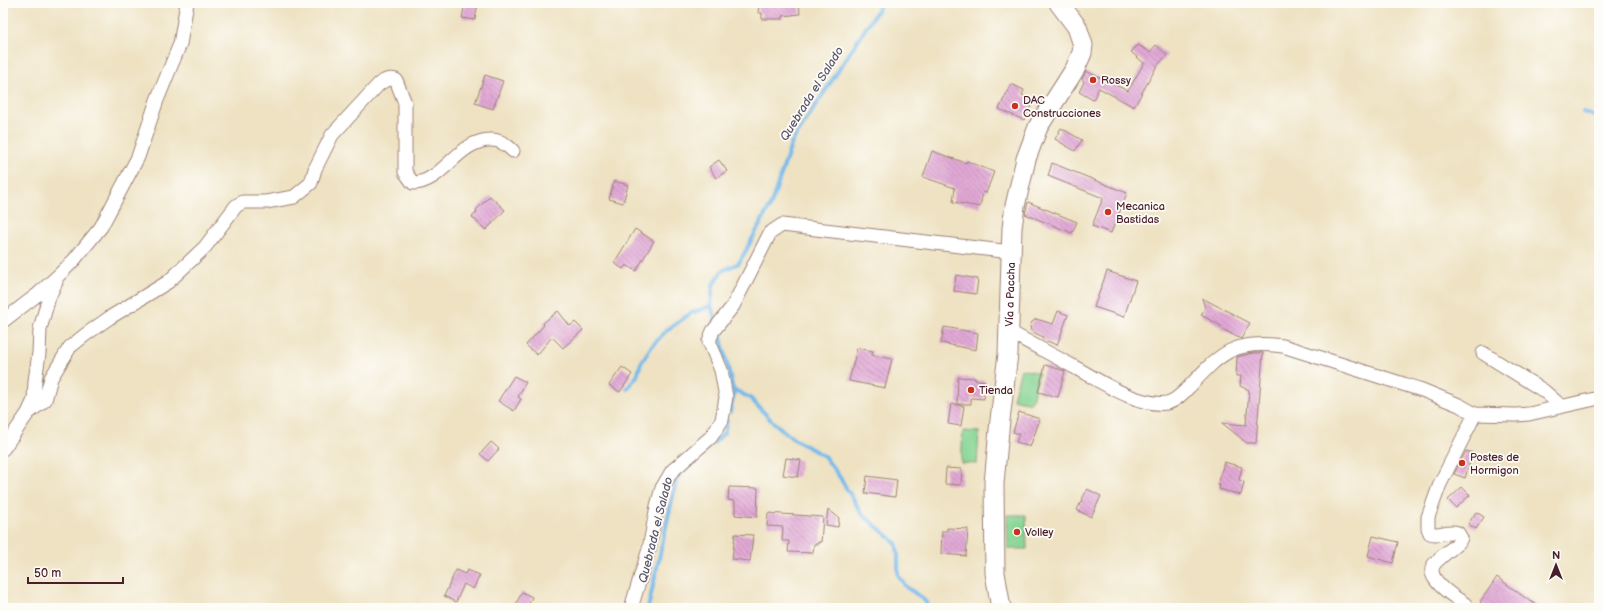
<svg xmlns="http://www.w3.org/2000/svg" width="1602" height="611" font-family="'Balsamiq Sans',sans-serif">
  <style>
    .green { fill: #85d493; stroke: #687a5f }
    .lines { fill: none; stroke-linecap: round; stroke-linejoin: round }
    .stream { stroke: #75b9eb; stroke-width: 4 }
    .building { fill: url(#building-back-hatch) }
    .street-casing { stroke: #9c8076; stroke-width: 15 }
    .secondary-casing { stroke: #9c8076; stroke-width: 21 }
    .street { stroke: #fff; stroke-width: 13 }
    .secondary { stroke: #fff; stroke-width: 19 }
    .poi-dot { fill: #c8321e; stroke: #fdfcf7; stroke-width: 1.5 }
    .labels { text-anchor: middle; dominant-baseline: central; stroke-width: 3.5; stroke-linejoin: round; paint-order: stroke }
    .poi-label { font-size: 11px; fill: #4a1f2b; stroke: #fdfcf7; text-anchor: start }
    .street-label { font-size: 11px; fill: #4a1f2b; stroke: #fdfcf7 }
    .water-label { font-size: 12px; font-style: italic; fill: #59556e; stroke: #fdfcf7 }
  </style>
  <defs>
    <pattern id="building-back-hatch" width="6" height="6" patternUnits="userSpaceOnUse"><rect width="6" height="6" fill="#e1a9d6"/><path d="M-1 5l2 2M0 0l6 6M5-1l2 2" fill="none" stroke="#b889ae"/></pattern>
  </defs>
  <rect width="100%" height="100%" fill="#fdfcf7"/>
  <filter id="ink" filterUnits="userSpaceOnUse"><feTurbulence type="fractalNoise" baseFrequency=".025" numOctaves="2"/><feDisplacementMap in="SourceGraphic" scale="8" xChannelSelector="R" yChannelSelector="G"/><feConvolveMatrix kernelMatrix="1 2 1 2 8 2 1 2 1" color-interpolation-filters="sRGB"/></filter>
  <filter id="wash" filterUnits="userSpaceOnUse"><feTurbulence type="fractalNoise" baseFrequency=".012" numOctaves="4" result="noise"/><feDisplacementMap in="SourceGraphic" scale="16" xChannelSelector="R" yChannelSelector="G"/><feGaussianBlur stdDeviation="0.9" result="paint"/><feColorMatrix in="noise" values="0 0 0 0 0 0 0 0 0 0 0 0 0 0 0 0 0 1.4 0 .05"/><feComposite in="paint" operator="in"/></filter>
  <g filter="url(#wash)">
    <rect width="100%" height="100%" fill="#eee2c2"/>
    <path class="green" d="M1021,369l18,4 -8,30 -18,-4z
      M963,431l16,1 -2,32 -16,-1z
      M1007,515h19l1,34h-19z"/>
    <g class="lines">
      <path class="stream" d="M1583,112l16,6
        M717,323l-6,-17 2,-21 9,-14 17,-8 32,-59 21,-62 90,-139
        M719,329l15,65 -4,18
        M627,389l10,-13 4,-13 10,-16 16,-17 24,-17 20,-7
        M733,389l17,9 21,22 21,18 32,18 15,20 23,38 34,29 2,11v21l8,12 15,10 10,11
        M714,443l10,-10 3,-12
        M648,608l29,-131 30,-28"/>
    </g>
    <g id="blocks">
      <path class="building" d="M465,3h13l-3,17 -13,-2z
        M759,3h40l1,11 -17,2v3h-21v-6h-4z
        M1138,45l12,7 6,-7 11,10 -10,11 -23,41 -35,-19 -6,12 -14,-8 5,-10 -2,-3 4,-8 42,20 16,-28 -13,-11z
        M485,75l18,6 -10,28 -18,-6z
        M1011,84l13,6 -2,5 12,5 -10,20 -25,-11z
        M1061,128l21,12 -7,11 -20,-12z
        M932,151l34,12 1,-2 27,11 -8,21 -3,-1 -3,15 -27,-5 2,-14 -32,-11z
        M719,160l8,11 -11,7 -7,-11z
        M1052,163l75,30 -16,40 -19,-7 11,-28 -55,-22z
        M614,181l14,4 -5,18 -14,-4z
        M490,196l15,14 -19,20 -14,-13 5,-5 -1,-2z
        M1028,202l49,20 -5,11 -47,-19z
        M635,229l19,12 -18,30 -10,-6 -3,4 -9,-6z
        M1107,271l29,10 -12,36 -30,-10z
        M956,275l22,4 -2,15 -22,-3z
        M1202,298l48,25 -9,16 -21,-11 1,-2 -20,-11 4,-7z
        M558,311l12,15 5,-4 8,8 -20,18 -11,-11 -15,18 -11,-10 18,-20 -1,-2z
        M1058,311l10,4 -11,30 -15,-6 1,-2 -12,-6 -1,-5 2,-4 4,-3 17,5z
        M944,327l34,6 -2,17 -35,-7z
        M857,348l16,3 -1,4 20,4 -7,29 -36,-7z
        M1253,353h10l-7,90h-9l-25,-20 24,2 3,-35 -9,-4 1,-10h-5l1,-19z
        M1045,365l20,6 -7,26 -20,-5z
        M622,367l10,7 -12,18 -11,-7z
        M514,376l12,6 -8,15 3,2 -7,12 -16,-10z
        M958,377l17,1v2l10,1 -1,18 -13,-1v6h-14z
        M951,404l13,2 -3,20 -13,-2z
        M1019,412l21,7 -10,28 -14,-5 3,-8 -6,-2z
        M491,442l8,7 -11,12 -8,-7z
        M1466,451l7,2 -8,25 -11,-4z
        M786,458l15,2 -3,17 -15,-2z
        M1224,462l18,5 -3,13 5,2 -3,13 -22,-6 1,-4h-2z
        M946,468l16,1 -1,16 -16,-1z
        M867,476l30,4 -2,17 -30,-4z
        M729,487l29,1 -1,29 -22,-2v-14l-7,-1z
        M1462,487l8,8 -14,13 -8,-8z
        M1087,489l14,7 -10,21 -14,-7z
        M828,509l11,9 -1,9 -12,-2z
        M1476,512l8,5 -8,12 -8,-5z
        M768,513l55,4 -2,25h-3v2h-4l-1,9 -25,-1 1,-11h-7l1,-14 -16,-1z
        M947,528l21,1 -2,27 -25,-2 1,-23h5z
        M735,534l18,1 -3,26 -18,-2z
        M1373,536l25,6 -5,21 -25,-7z
        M456,570l9,4 2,-4 13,5 -7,14 -9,-5 -8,18 -12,-6z
        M1497,577l27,20 17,11h-53l-8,-6z
        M522,592l10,5 -5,11h-13z"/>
    </g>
  </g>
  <g filter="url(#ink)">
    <use href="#blocks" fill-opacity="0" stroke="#9c8076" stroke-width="1"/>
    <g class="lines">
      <g class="street-casing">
        <path id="street" d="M3,321l34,-26 22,-20 15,-15 27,-33 37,-70 19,-57 23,-56 7,-41
          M1010,332c21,12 43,23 64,35 25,13 63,40 93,36 9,-2 16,-10 22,-16 32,-34 45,-48 94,-41l139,44 37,15 16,9 41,1 13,-1 70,-16
          M1483,353l61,38 17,15
          M28,413l6,-13 1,-19 4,-28 1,-24 9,-32 7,-15
          M3,449l25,-36 17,-13 6,-22 19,-31 15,-12 24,-17 59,-36 37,-35 31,-41 7,-4h23l28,-5 17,-14 4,-14 17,-34 47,-51c6,-4 10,-6 17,-4l9,23v69l8,11c30,0 45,-44 79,-43 8,0 16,6 21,11
          M1465,604c-11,-7 -43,-27 -30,-41 7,-8 17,-14 24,-21l2,-4 -3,-5c-11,-4 -19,4 -28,0l-2,-5v-11l12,-33 35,-70
          M631,608l18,-59 8,-43 5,-18 10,-17 39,-34 11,-17 4,-23 -5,-27 -12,-29 4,-10 20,-25 37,-73 12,-8 229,27"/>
      </g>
      <g class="secondary-casing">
        <g id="secondary">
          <path id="s1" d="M1001,608l-6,-35 -1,-90 6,-63 8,-66 4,-126 3,-22 11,-47 12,-32 37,-58 7,-16 1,-8 -6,-18 -18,-24"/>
        </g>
      </g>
      <use href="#street" class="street"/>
      <use href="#secondary" class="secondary"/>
    </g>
  </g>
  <g class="poi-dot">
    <circle cx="1093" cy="80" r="4"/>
    <circle cx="1015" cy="106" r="4"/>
    <circle cx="1108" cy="212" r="4"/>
    <circle cx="971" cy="390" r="4"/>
    <circle cx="1462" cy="463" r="4"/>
    <circle cx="1017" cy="532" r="4"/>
  </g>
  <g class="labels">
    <g class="poi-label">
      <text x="1101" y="80">Rossy</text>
      <text x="1023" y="100">DAC<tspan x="1023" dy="13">Construcciones</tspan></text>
      <text x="1116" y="206">Mecanica<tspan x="1116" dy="13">Bastidas</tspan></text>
      <text x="979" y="390">Tienda</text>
      <text x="1470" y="457">Postes de<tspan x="1470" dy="13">Hormigon</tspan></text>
      <text x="1025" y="532">Volley</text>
    </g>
    <g class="street-label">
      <text stroke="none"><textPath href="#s1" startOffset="315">Vía a Paccha</textPath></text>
    </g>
    <g class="water-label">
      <text transform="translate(812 94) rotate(-58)">Quebrada el Salado</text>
      <text transform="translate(656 530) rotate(-76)">Quebrada el Salado</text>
    </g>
  </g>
  <rect width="1602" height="611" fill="none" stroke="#fdfcf7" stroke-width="16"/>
  <g transform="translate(1556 565)" stroke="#fdfcf7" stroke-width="3" paint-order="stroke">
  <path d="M0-3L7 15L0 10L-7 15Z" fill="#4a1f2b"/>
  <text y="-6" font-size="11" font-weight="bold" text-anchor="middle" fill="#4a1f2b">N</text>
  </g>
  <path d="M28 577v6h95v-6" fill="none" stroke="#4a1f2b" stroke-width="2"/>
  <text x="34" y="577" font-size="12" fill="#4a1f2b" stroke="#fdfcf7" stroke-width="3" paint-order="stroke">50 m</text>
</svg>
